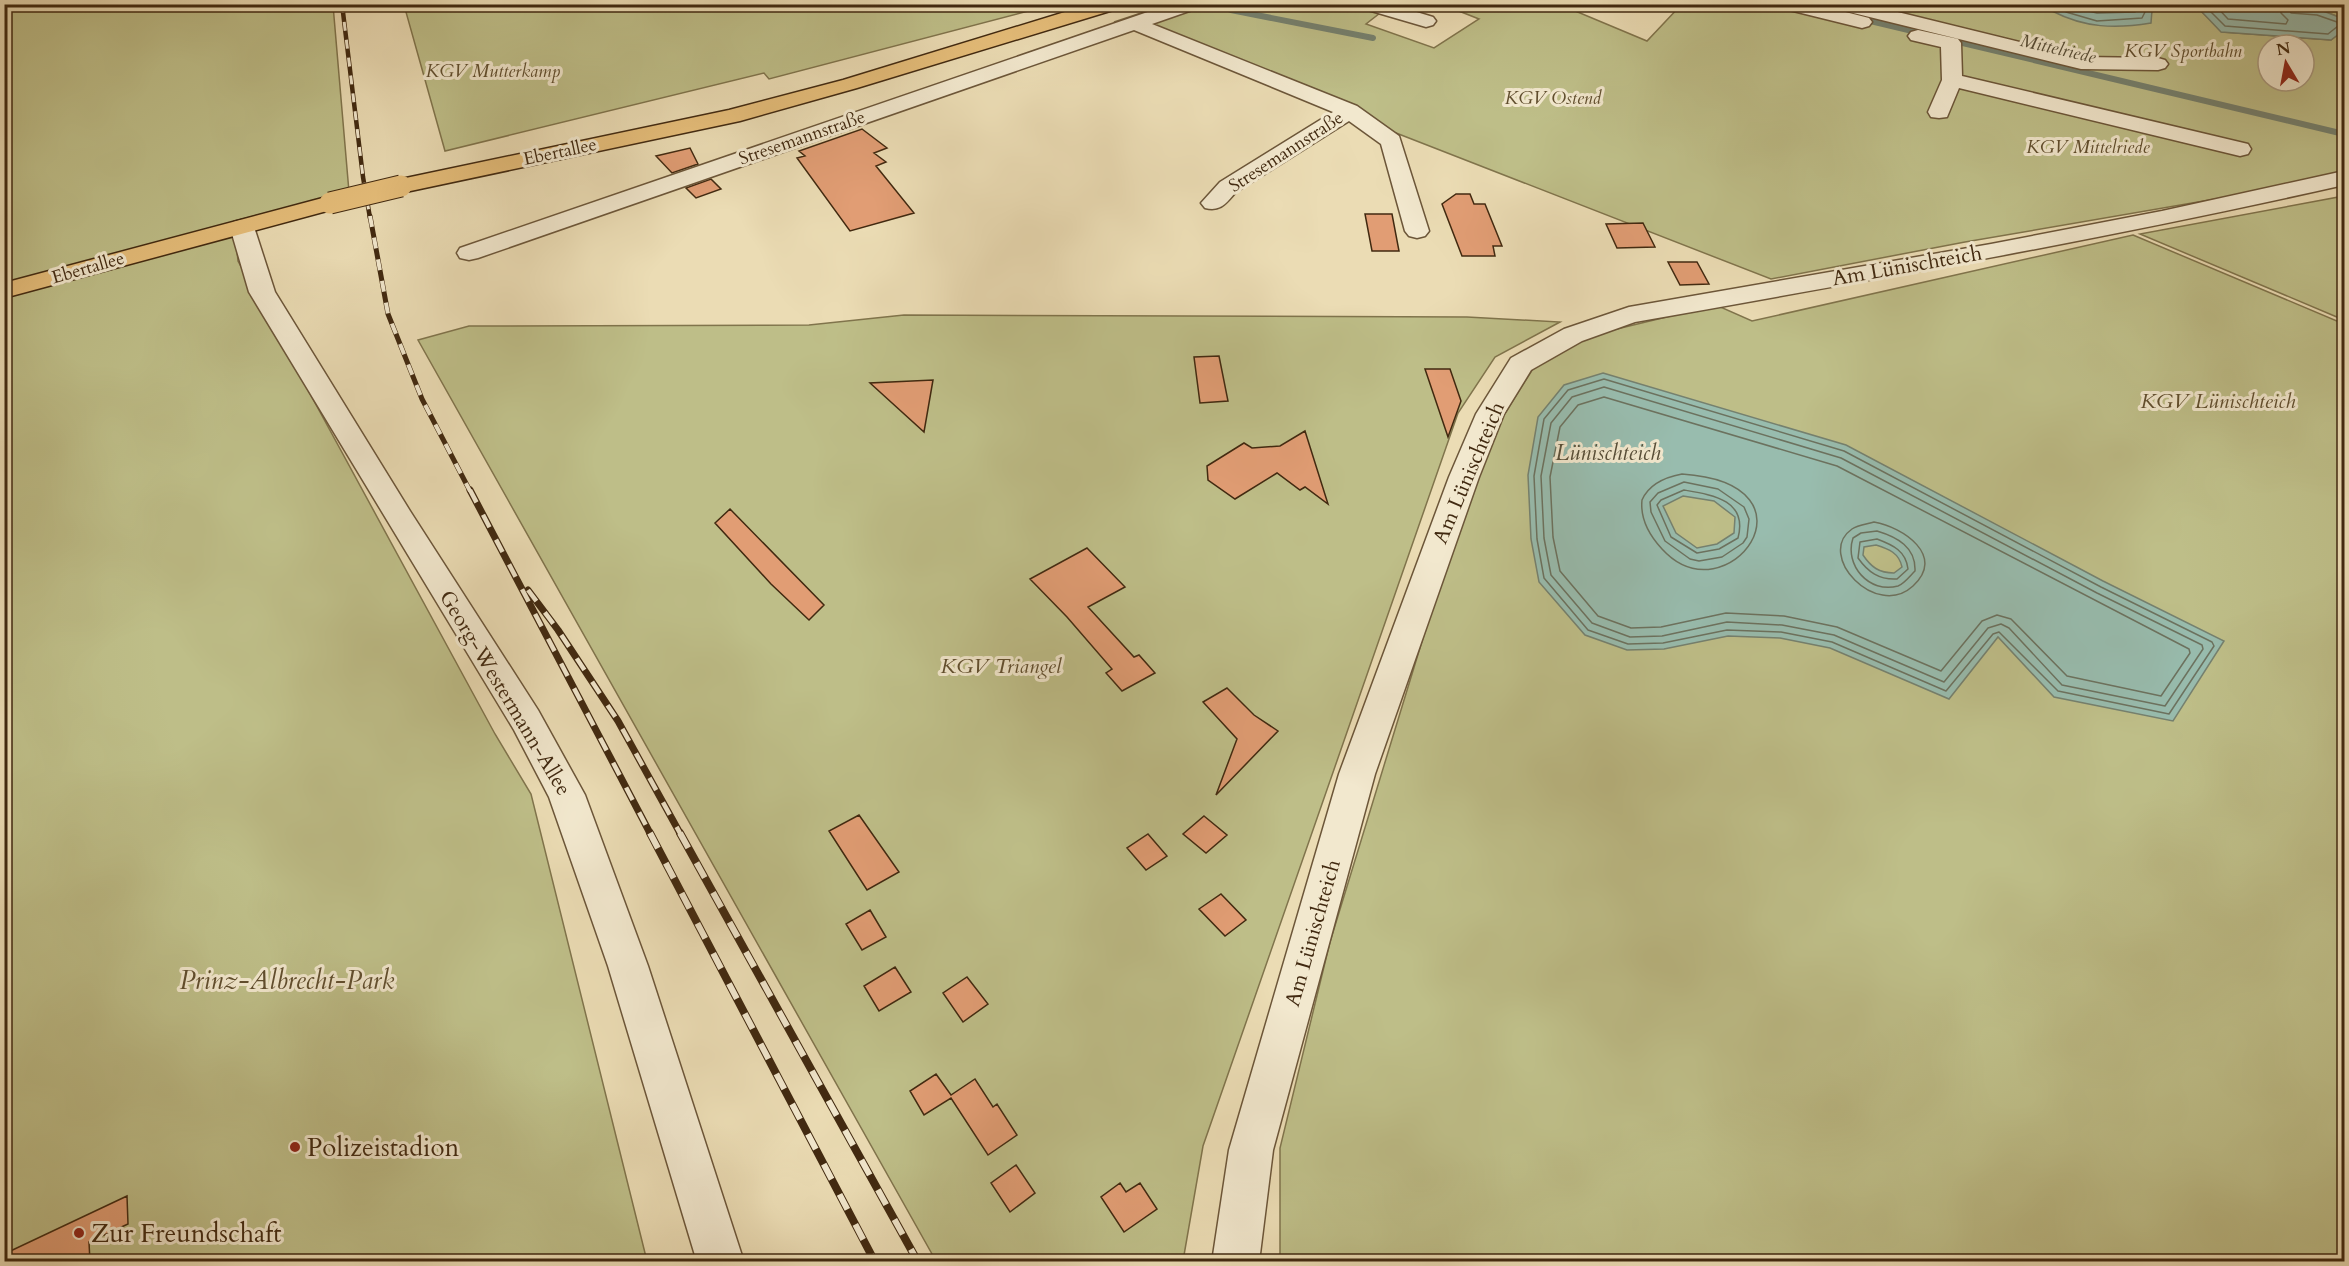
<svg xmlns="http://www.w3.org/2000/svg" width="2349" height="1266" font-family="Cardo,serif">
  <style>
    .green { fill: #bebe88; stroke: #80744c; stroke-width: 1.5; fill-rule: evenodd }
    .water { fill: #98bcae; stroke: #75816f; stroke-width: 1.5; fill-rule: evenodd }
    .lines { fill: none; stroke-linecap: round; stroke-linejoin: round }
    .shore { stroke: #6c725f; stroke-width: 1.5 }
    .stream { stroke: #75816f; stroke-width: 6 }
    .building { fill: #e19d74; stroke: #412910; stroke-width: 1.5 }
    .minor-casing { stroke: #6c5639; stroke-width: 3 }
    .major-casing { stroke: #412910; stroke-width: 3 }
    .minor { fill: #f2e8ce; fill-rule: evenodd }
    .major { fill: #e6be7a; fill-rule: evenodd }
    .rail-far3-casing { stroke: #412910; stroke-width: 4.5 }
    .rail-far2-casing { stroke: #412910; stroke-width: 5 }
    .rail-far1-casing { stroke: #412910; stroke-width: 7 }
    .rail-casing { stroke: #412910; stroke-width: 8 }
    .rail-far3 { stroke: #f2e8ce; stroke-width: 3; stroke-dasharray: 9; stroke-linecap: butt }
    .rail-far2 { stroke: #f2e8ce; stroke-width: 4; stroke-dasharray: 11; stroke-linecap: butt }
    .rail-far1 { stroke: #f2e8ce; stroke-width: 4.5; stroke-dasharray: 14; stroke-linecap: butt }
    .rail { stroke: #f2e8ce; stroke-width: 6; stroke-dasharray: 17; stroke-linecap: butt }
    .major-bridge-casing { stroke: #412910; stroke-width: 23; stroke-linecap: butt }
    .major-bridge { stroke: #e6be7a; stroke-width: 21 }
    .poi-dot { fill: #8f2418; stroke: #f2e8ce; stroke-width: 2 }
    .labels { text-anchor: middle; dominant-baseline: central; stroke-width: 6; stroke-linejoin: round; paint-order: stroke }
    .far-water-label { font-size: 18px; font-style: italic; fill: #574e38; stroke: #f2e8ce }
    .far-park-label { font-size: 18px; font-style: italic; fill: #604e2e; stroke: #f2e8ce }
    .far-street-label { font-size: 18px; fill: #412910; stroke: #f2e8ce }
    .street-label { font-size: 21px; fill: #412910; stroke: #f2e8ce }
    .park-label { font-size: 21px; font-style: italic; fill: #604e2e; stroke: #f2e8ce }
    .water-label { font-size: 22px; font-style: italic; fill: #574e38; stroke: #f2e8ce }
    .near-park-label { font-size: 26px; font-style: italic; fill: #604e2e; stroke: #f2e8ce }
    .near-poi-label { font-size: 26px; fill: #412910; stroke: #f2e8ce; text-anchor: start }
  </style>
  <rect width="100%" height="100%" fill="#ebdcb4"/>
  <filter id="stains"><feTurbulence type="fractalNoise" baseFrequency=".00333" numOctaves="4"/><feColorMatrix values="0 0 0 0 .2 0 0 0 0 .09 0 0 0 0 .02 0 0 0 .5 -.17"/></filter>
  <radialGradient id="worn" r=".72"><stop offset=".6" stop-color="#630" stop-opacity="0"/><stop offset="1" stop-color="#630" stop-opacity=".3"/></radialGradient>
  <path class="green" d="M1441,4l120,1 86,36 34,-36h382l-10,6 97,12 2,-14 49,2 21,21 109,8 13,-10v147l-379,65 -194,37 -398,-155 -227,-100 -32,-2 51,-17h191l24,8 -14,11 68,24 45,-29zM2268,45h36v36h-36z
    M5,5h328l16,187 -115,29 4,40 257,473 36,60 116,467 -642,1z
    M404,5v-1l647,1 -282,74 -5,-6 -319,78z
    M2258,5h86v14l-26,-10z
    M2344,196v124l-204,-86z
    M2133,235l211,89v937l-1064,1v-114l50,-206 123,-402 41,-109 40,-64 58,-32 124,-30 36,16z
    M904,315l563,2 93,5 -65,35 -37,56 -255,733 -20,115h-247l-518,-921 51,-14 340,-1z"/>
  <path class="water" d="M2063,4l195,1 60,4 26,10v11l-13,10 -110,-8 -20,-21 -49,-1 -1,13c-36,6 -66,5 -99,-12z
    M1603,373l243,72 257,136 121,60 -51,80 -119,-24 -56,-60 -49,62 -119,-51 -50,-10 -52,-2 -64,13 -37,1 -42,-15 -46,-53 -8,-43 -3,-64 10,-58 26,-32zM1683,496l31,5 21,16 -1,16 -17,11 -20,4 -21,-15 -13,-27zM1876,545c13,4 23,8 26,22l-8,6c-15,0 -23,-6 -31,-18l1,-8z"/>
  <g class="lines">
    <path class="shore" d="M2065,4l1,8 31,9 45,-3 7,-14
      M2073,4l2,4 22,5 38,-1 5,-8
      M2195,4l10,2 20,20 103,8 10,-8 -1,-4 -20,-7 -26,-2 -4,-9
      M2214,4l14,15 58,5 2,-4 -7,-7 -1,-9
      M1604,379l240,72 257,136 111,55 2,4 -45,68 -111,-23 -59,-59 -6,2 -47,57 -114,-49 -51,-10 -54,-2 -64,13 -35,1 -40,-14 -44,-52 -7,-39 -3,-63 10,-57 24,-29z
      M1604,387l237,71 256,135 105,52 1,4 -38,57 -103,-21 -53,-57 -8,-4 -13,4 -44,54 -110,-47 -52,-10 -55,-3 -65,14 -32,1 -38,-14 -41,-48 -7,-37 -3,-62 10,-53 21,-26z
      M1604,397l233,69 352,183 1,4 -29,43 -94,-20 -56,-57 -14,-4 -15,6 -41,50 -104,-44 -53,-11 -58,-3 -65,14 -30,1 -33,-12 -38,-45 -7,-34 -3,-60 10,-50 18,-22z
      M1682,474c146,10 45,146 -20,75 -13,-14 -22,-30 -20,-49 7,-16 24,-23 40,-26z
      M1684,482l34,7 26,18 5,12 -2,18 -4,6 -21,14 -23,4 -9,-2 -25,-18 -14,-29 -1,-10 8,-9z
      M1684,490c29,5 64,10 54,48l-19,11 -22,4 -26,-16 -14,-32 4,-5z
      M1874,522c29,5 72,34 39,64 -37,34 -98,-31 -61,-57 6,-4 16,-5 22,-7z
      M1877,531c20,6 39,16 38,40 -5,5 -11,13 -17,15 -29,8 -54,-21 -45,-48l8,-5z
      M1877,539c16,6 29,12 31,30l-11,10c-18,1 -29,-7 -39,-21l2,-16z"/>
    <path class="stream" d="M1215,4l16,6 142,28
      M1862,19l63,15
      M1950,40l394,94"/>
  </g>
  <path class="building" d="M862,129l25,19 -13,5 12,9 -10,4 38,47 -64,18 -53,-73 8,-2 -6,-5z
    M690,148l8,16 -26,9 -16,-17z
    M711,179l10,10 -25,9 -10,-10z
    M1456,194h14l4,10h11l17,42h-9l2,10h-33l-20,-52z
    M1365,214h27l7,37h-27z
    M1643,223l12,24 -38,1 -11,-24z
    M1668,262h29l12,22 -29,1z
    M1219,356l9,45 -28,2 -6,-46z
    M1425,369h25l11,32 -13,36z
    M933,380l-9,52 -54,-49z
    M1305,431l23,73 -23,-17 -5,3 -23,-17 -42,26 -27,-19 -1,-14 37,-23 8,5 28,-2z
    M730,509l94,96 -15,15 -38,-36 -56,-61z
    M1087,548l38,39 -37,20 46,50 5,-2 16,18 -33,18 -16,-18 6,-4 -45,-52 -37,-38z
    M1227,688l27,27 24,16 -62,64 21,-56 -34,-37z
    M859,815l40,57 -32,18 -38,-59z
    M1204,816l23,19 -21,18 -23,-19z
    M1148,834l19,22 -21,14 -19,-22z
    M1221,894l25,26 -21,16 -26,-27z
    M870,910l16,27 -24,13 -16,-26z
    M895,967l16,25 -32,19 -15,-25z
    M967,977l21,27 -25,18 -20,-29z
    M936,1074l15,21 24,-16 18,28 4,-3 20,31 -29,20 -37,-57 -27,17 -14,-24z
    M1016,1165l19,28 -25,19 -19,-29z
    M1120,1183l6,9 14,-9 17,26 -33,23 -23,-35z
    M127,1196l1,28 -39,18 1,20h-86v-8z"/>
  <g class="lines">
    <g class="minor-casing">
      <path id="minor" d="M1171,4h29l-2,4 -46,16 205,82 42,30 30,95 -4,5 -8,2 -8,-2 -4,-5 -24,-87 -32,-23 -113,71c-10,11 -15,20 -31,16l-4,-5 19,-21 113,-70 -199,-82 -656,228 -9,2 -9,-2 -3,-5 3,-5z
        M1359,4h31l43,13 3,4 -3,4 -7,2 -65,-19z
        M1779,4h35l55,14 3,4 -3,4 -7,2 -81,-20z
        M1831,4h34l216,53 77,1 7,2 3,4 -3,4 -7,2 -77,-1 -248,-61z
        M1918,30l40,9 3,4 1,33 286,68 3,5 -3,5 -8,2 -281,-68 -12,29 -8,1 -8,-1 -3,-5 14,-32 -1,-33 -30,-7 -3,-4 3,-4z
        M2344,171v14c-235,53 -472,95 -709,137l-53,19 -51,29 -27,44 -25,63 -104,297 -102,376 -14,112h-47l17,-112 110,-376 110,-297 27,-63 35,-56 53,-29 65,-22 362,-63 171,-33z
        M242,220l8,2 4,5 21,65 135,219 128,199 47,85 63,171 96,296h-47l-89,-296 -59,-169 -35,-67 -265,-438 -19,-65 4,-5z"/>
    </g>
    <g class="major-casing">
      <path id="major" d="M1091,4h31l-2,4 -263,80 -117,33 -339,72 -8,-2 -4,-5 4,-5 8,-2 328,-69 114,-30z
        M330,196l8,2 4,5 -4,5 -334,90v-15z"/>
    </g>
    <use href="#minor" class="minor"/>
    <use href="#major" class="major"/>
    <g class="rail-far3-casing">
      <path id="rail-far3" d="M342,4l21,173 7,41"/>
    </g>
    <g class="rail-far2-casing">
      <path id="rail-far2" d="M370,216l18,98 34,85 48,92"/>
    </g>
    <g class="rail-far1-casing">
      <path id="rail-far1" d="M470,490l181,345
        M528,590l30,40 60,91 63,114"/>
    </g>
    <g class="rail-casing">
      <path id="rail" d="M650,833l225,429
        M680,833l238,429"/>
    </g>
    <use href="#rail-far3" class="rail-far3"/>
    <use href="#rail-far2" class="rail-far2"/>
    <use href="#rail-far1" class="rail-far1"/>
    <use href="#rail" class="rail"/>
    <g class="major-bridge-casing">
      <path id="major-bridge" d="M330,203l71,-17"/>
    </g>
    <use href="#major-bridge" class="major-bridge"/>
  </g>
  <g class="poi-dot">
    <circle cx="295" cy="1147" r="6"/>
    <circle cx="79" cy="1233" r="6"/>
  </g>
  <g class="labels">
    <g class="far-water-label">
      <text transform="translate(2058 49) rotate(13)">Mittelriede</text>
    </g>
    <g class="far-park-label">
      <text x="2183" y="51">KGV Sportbahn</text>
      <text x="493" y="71">KGV Mutterkamp</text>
      <text x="1553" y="98">KGV Ostend</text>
      <text x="2088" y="147">KGV Mittelriede</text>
    </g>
    <g class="far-street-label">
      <text transform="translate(802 138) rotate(-19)">Stresemannstraße</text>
      <text transform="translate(560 152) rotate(-12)">Ebertallee</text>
      <text transform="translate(1286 152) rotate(-33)">Stresemannstraße</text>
      <text transform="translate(88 268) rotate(-16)">Ebertallee</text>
    </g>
    <g class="street-label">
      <text transform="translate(1907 266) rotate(-10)">Am Lünischteich</text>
      <text transform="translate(1469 473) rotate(-67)">Am Lünischteich</text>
      <text transform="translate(505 693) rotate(59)">Georg-Westermann-Allee</text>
      <text transform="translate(1313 933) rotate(-74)">Am Lünischteich</text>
    </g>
    <g class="park-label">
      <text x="2218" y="401">KGV Lünischteich</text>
      <text x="1001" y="666">KGV Triangel</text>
    </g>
    <g class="water-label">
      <text x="1608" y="453">Lünischteich</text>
    </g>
    <g class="near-park-label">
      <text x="287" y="980">Prinz-Albrecht-Park</text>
    </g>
    <g class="near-poi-label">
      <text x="307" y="1147">Polizeistadion</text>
      <text x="91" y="1233">Zur Freundschaft</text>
    </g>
  </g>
  <rect width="2349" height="1266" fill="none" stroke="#ebdcb4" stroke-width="24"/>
  <rect x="6" y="6" width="2337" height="1254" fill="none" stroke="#412910" stroke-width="3"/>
  <rect x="12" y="12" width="2325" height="1242" fill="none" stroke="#412910" stroke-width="1.5"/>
  <g transform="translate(2286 63) rotate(350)"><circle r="28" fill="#f2e8ce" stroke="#ab9c82" stroke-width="1.5"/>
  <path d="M0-4.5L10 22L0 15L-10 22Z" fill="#8f2418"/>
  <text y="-9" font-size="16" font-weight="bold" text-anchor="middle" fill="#412910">N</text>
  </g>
  <rect width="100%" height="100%" filter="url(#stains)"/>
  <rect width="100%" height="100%" fill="url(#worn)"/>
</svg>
